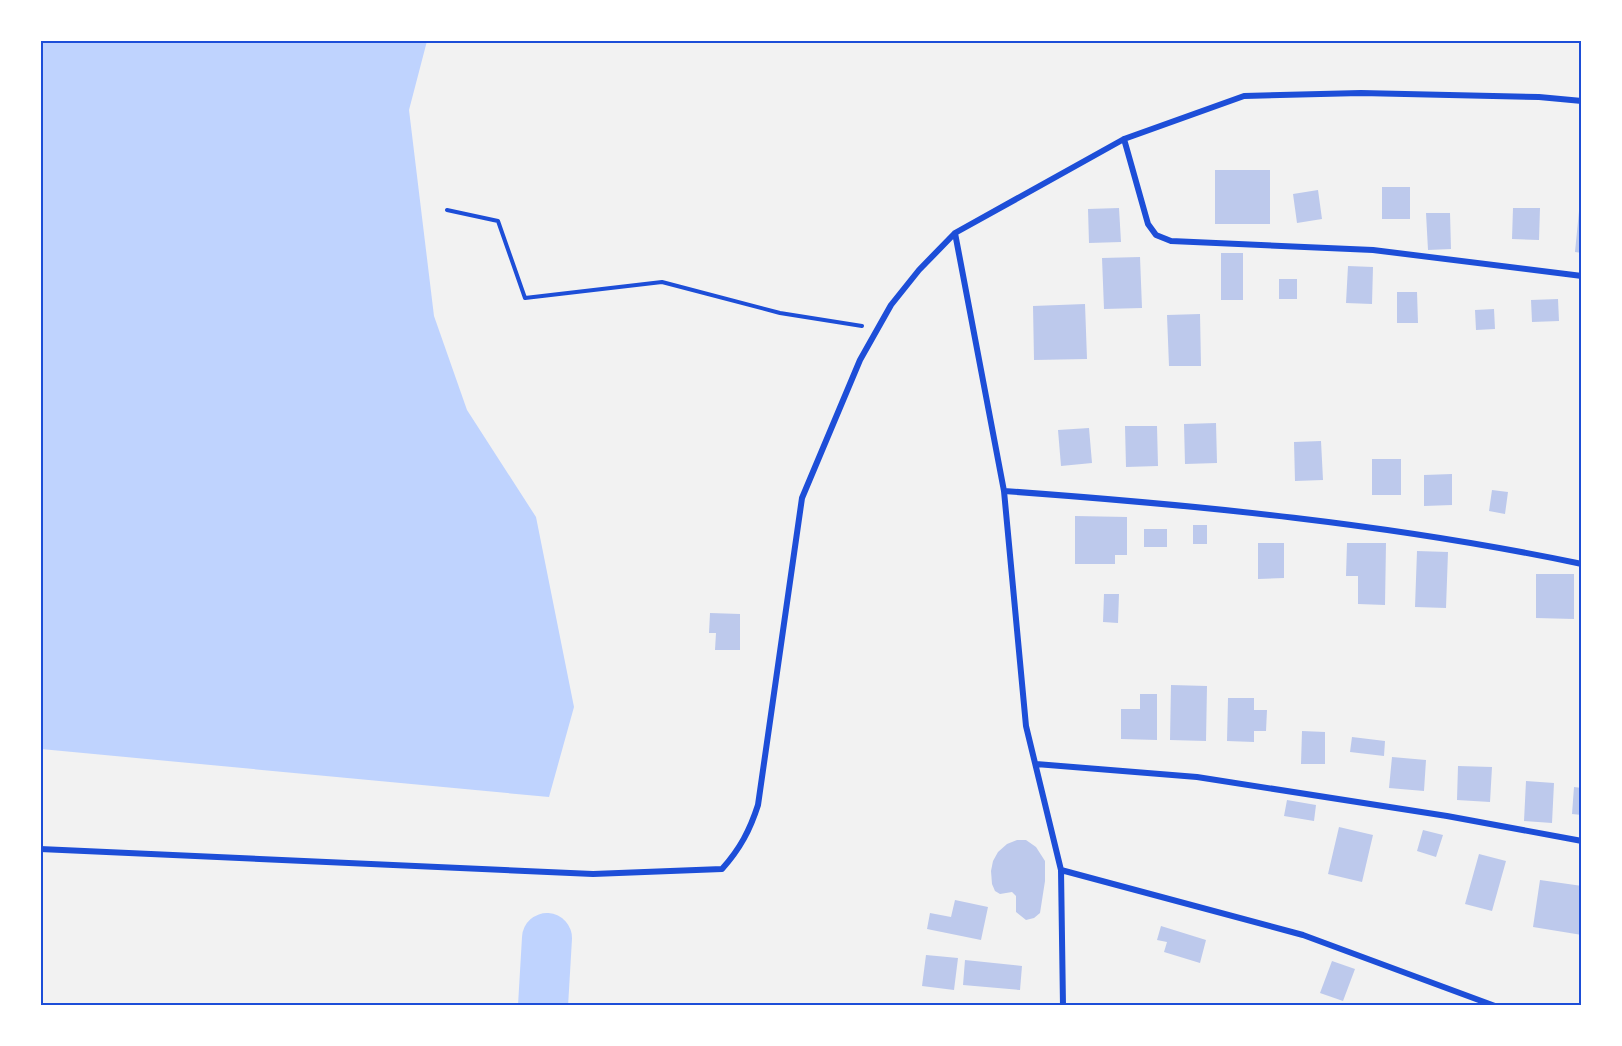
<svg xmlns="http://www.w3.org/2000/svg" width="1622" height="1046" font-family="Roboto,sans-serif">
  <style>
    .water { fill: #bfd3fe }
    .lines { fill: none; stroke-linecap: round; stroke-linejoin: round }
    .river { stroke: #bfd3fe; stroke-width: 50 }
    .building { fill: #bdc9ec }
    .path { stroke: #1d4ed8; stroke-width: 4 }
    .minor { stroke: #1d4ed8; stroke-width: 6 }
    .neatline { fill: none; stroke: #1d4ed8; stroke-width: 2 }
  </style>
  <rect width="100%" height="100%" fill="#f2f2f2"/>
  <path class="water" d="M40,41h387l-18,69 25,206 33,94 69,107 38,190 -25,90 -508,-48z"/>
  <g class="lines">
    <path class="river" d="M543,1006l4,-68"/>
  </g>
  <path class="building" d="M1215,170h55v54h-55z
    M1382,187h28v32h-28z
    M1318,190l4,29 -25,4 -4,-29z
    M1119,208l2,34 -32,1 -1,-34z
    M1513,208h27l-1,32 -27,-1z
    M1579,211h3v42l-7,-1z
    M1426,213h24l1,36 -23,1z
    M1221,253h22v47h-22z
    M1140,257l2,51 -38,1 -2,-51z
    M1348,266l25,1 -1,37 -26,-1z
    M1279,279h18v20h-18z
    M1397,292h20l1,31h-21z
    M1558,299l1,22 -27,1 -1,-22z
    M1085,304l2,55 -53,1 -1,-54z
    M1494,309l1,20 -19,1 -1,-20z
    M1200,314l1,52h-32l-2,-51z
    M1216,423l1,40 -32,1 -1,-40z
    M1125,426h32l1,40 -32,1z
    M1089,428l3,35 -31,3 -3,-36z
    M1321,441l2,39 -28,1 -1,-39z
    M1372,459h29v36h-29z
    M1452,474v31l-28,1v-31z
    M1492,490l16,2 -3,22 -16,-3z
    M1075,516l52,1v38h-12v9h-40z
    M1193,525h14v19h-14z
    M1144,529h23v18h-23z
    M1258,543h26v35l-26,1z
    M1347,543h39l-1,62 -27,-1v-28h-12z
    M1417,551l31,1 -2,56 -31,-1z
    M1536,574h38v45l-38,-1z
    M1104,594h15l-1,29 -15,-1z
    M710,613l30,1v36h-25l1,-17h-7z
    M1171,685l36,1 -1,55 -36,-1z
    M1140,694h17v46l-36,-1v-30h19z
    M1228,698h26v12h13l-1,21h-12v11l-27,-1z
    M1302,731l23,1v32h-24z
    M1352,737l33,4 -1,15 -34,-4z
    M1392,757l34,3 -2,31 -35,-3z
    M1458,766l34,1 -2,35 -33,-2z
    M1526,781l28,2 -2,40 -28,-2z
    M1574,787l8,1v27l-10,-1z
    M1287,800l29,5 -2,16 -30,-5z
    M1339,827l34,8 -11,47 -34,-8z
    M1423,830l20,5 -7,22 -19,-6z
    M1017,840h9l10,7 9,14v20l-5,32 -6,5 -8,2 -10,-8v-16l-4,-4 -12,2 -5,-3 -3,-7 -1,-13 2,-10 5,-9 9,-8z
    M1479,854l27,7 -14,50 -27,-7z
    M1540,880l42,6v49l-49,-8z
    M955,900l33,7 -7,33 -54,-11 3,-16 21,4z
    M1161,926l45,14 -6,23 -36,-11 3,-10 -10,-2z
    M926,955l32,3 -4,32 -32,-4z
    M965,960l57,6 -2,24 -57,-5z
    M1332,961l23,8 -12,32 -23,-8z"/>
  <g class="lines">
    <path class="path" d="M447,210l51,11 27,77 137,-16 118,31 82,13"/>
    <path class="minor" d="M1124,139l24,85 8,11 15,6 202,9 209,26
      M955,233l49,258 22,235 35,144 2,136
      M1004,491c193,14 387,33 578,73
      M1036,764l161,13 250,39 135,25
      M40,849l553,25 129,-5c18,-20 28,-39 36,-64l44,-307 58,-138 31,-55 28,-35 36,-37 169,-94 120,-43 117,-3 178,4 43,4
      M1061,870l242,65 192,71"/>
  </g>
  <rect width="1622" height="1046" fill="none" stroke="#ffffff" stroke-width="84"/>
  <rect x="42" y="42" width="1538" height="962" class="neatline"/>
</svg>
